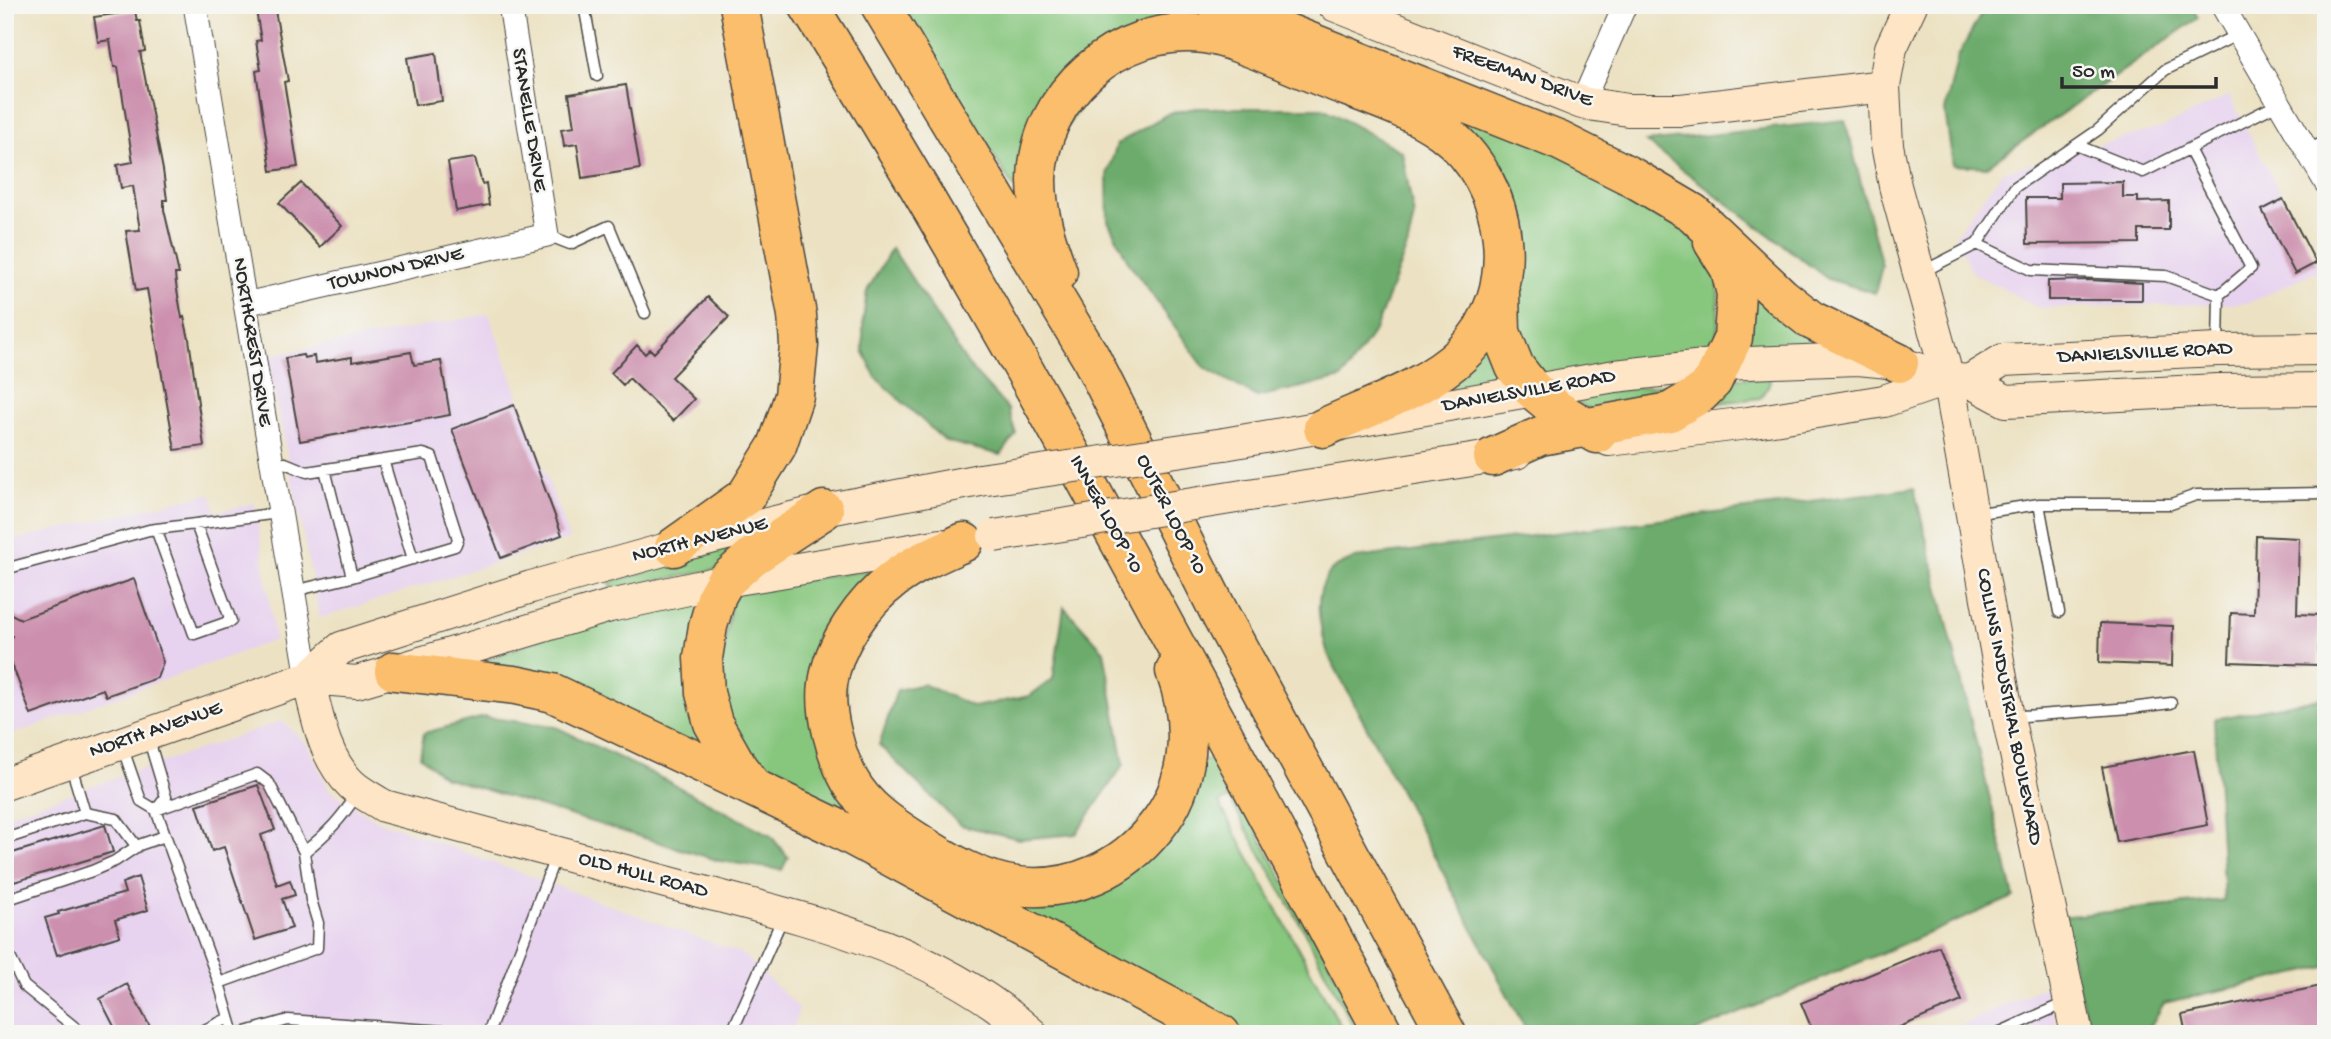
<svg xmlns="http://www.w3.org/2000/svg" width="2331" height="1039" font-family="'Gochi Hand',sans-serif">
  <style>
    .built { fill: #e7d2ef }
    .green { fill: #86c67d; stroke: #587854; stroke-width: 2 }
    .forest { fill: #6cab6c; stroke: #4c6b4c; stroke-width: 2 }
    .building { fill: #cc90ae }
    .lines { fill: none; stroke-linecap: round; stroke-linejoin: round }
    .lane-casing { stroke: #484642; stroke-width: 13 }
    .street-casing { stroke: #484642; stroke-width: 25 }
    .secondary-casing { stroke: #484642; stroke-width: 34 }
    .highway-casing { stroke: #484642; stroke-width: 41 }
    .lane { stroke: #fff; stroke-width: 10 }
    .street { stroke: #fff; stroke-width: 23 }
    .secondary { stroke: #fde5c5; stroke-width: 32 }
    .highway { stroke: #fabe6d; stroke-width: 38 }
    .secondary-bridge-casing { stroke: #484642; stroke-width: 34; stroke-linecap: butt }
    .secondary-bridge { stroke: #fde5c5; stroke-width: 32 }
    .labels { text-anchor: middle; dominant-baseline: central; stroke-width: 5; stroke-linejoin: round; paint-order: stroke }
    .street-label { font-size: 21px; fill: #2b2b2b; stroke: #f6f6f2 }
  </style>
  <rect width="100%" height="100%" fill="#f6f6f2"/>
  <filter id="ink" filterUnits="userSpaceOnUse"><feTurbulence type="fractalNoise" baseFrequency=".0143" numOctaves="2"/><feDisplacementMap in="SourceGraphic" scale="14" xChannelSelector="R" yChannelSelector="G"/><feConvolveMatrix kernelMatrix="1 2 1 2 8 2 1 2 1" color-interpolation-filters="sRGB"/></filter>
  <filter id="wash" filterUnits="userSpaceOnUse"><feTurbulence type="fractalNoise" baseFrequency=".00686" numOctaves="4" result="noise"/><feDisplacementMap in="SourceGraphic" scale="28" xChannelSelector="R" yChannelSelector="G"/><feGaussianBlur stdDeviation="1.57" result="paint"/><feColorMatrix in="noise" values="0 0 0 0 0 0 0 0 0 0 0 0 0 0 0 0 0 1.4 0 .05"/><feComposite in="paint" operator="in"/></filter>
  <g filter="url(#wash)">
    <rect width="100%" height="100%" fill="#ece2c3"/>
    <path class="built" d="M2229,95l91,174 -71,34 -210,5 -66,-35 -19,-36 48,-65 162,-45z
      M489,314l80,225 -249,79 -53,-262z
      M211,493l5,19 39,-9 20,137 -270,97v-195z
      M282,721l26,24 21,45 47,30 366,134 57,54 -7,26h-787v-218z
      M2048,985l10,49h-116z"/>
    <path class="green" d="M900,5h291l364,146 109,57 55,55 -2,92 -181,22 -11,-10 -40,-203 -238,-127 -118,-2 -102,151 -14,1z
      M1737,267l86,73 -80,14z
      M1489,332l25,50 -108,18z
      M1723,378h47c0,8 -4,14 -10,20l-52,6z
      M1688,381l4,5 -92,29 -33,-18z
      M761,538l-36,30 -111,21 -5,-7z
      M895,566l-54,51 11,188 218,88 127,-131 19,-5 152,277h-11l-54,-105 -74,-131 -10,5 126,231h-107l-477,-257 -46,-74 18,-112z
      M710,595l12,161 -245,-92 96,-39z"/>
    <path class="forest" d="M1986,5h205l7,13 -212,149 -33,-2 -8,-54 13,-55z
      M1196,108h127l79,44 12,64 -6,28 -33,86 -33,48 -85,19 -53,-30 -75,-104 -21,-42 -1,-46 10,-31 52,-31z
      M1845,120l37,146 -7,27 -47,-14 -182,-137z
      M892,248l76,117 40,44 8,25 -15,21 -56,-14 -69,-63 -13,-28v-30l4,-29z
      M1914,488l100,409 -324,137h-162l-200,-380c-8,-27 -17,-58 2,-82 5,-6 18,-10 25,-14z
      M1064,607l40,44 20,113 -48,70 -56,5 -60,-14 -81,-80 18,-55 26,-6 51,23 55,-11 24,-17z
      M2326,697v270l-162,36 -18,31h-56l-29,-117 163,-17 -10,-181z
      M484,717l72,10 109,53 105,55 18,22 -6,13 -62,-9 -276,-84 -24,-21 4,-23z"/>
    <g id="blocks">
      <path class="building" d="M255,5h19l14,76 -4,1 14,85 -27,4 -15,-100 5,-1 -5,-29 5,-1z
        M135,11l2,10h3l5,30 -5,1 23,118 4,30h-3v10l15,64h-4l1,10 6,34 2,-1 5,22 15,107 -29,4 -28,-161 -11,2 -10,-60 14,-1 -7,-44 -12,2 -4,-23 16,-3 -15,-95h-4l-4,-27 -12,2 -4,-25z
        M436,53l6,48 -27,4 -8,-47z
        M626,85l14,84 -58,9 -5,-34 -13,2 -1,-8 -2,-9 13,-2 -5,-33z
        M475,158l7,26 4,-1 3,22 -33,6 -8,-49z
        M2123,182v15h15v5l31,-1v29h-30v13l-112,1 -1,-46h34v-15z
        M301,183l41,43 -22,21 -41,-44z
        M2283,199l33,64 -21,11 -33,-64z
        M2089,280l53,3v17h-94v-19z
        M708,297l21,20 -58,60 23,22 -21,22 -44,-43 -6,7 -12,-12 26,-28 8,9 5,-5 4,4z
        M411,352l3,13 27,-4 9,54 -150,26 -15,-83 18,-3 1,3 10,-2 1,7 37,-6v5z
        M514,405l48,130 -61,23 -49,-129z
        M2256,536l43,2 -2,76 23,1 -2,50 -89,-3 2,-49 23,1z
        M134,579l29,83 -6,16 -51,18 -3,-7 -72,26 -25,-67 6,-12 -7,-3v-22l16,8z
        M2100,623l73,3 -1,40 -73,-3z
        M2194,750l14,75 -91,17 -15,-75z
        M258,785l17,45 -14,5 16,50 13,-5 5,15 -13,4 10,29 -37,12 -31,-93 -12,4 -15,-46z
        M105,825l8,27 -99,30 -8,-27z
        M138,877l10,33 -33,10 5,16 -63,19 -12,-37 14,-4 -1,-2 67,-19 -3,-10z
        M1939,946l23,55 -79,33h-69l-13,-31z
        M127,984l27,50h-36l-18,-35z
        M2326,985v49h-140l-4,-19z"/>
    </g>
  </g>
  <g filter="url(#ink)">
    <use href="#blocks" fill-opacity="0" stroke="#484642" stroke-width="2"/>
    <g class="lines">
      <g class="lane-casing">
        <path id="lane" d="M584,5l13,71
          M2076,145l67,27 137,-69
          M2189,149l62,119 -32,27 -1,52
          M2308,150l18,-9
          M547,235l23,9 39,-18 36,87
          M1977,244l54,26 135,6 53,19
          M1922,272l55,-28 38,-57 83,-57 67,-60 74,-36
          M383,460l30,99
          M271,465l14,-2 22,9 116,-18 9,3 26,82 -3,7 -103,31 -58,14
          M325,469l27,108
          M2039,504l20,108
          M1974,514l65,-10h132l25,-9 130,-2
          M156,529l38,105 37,-13 -35,-97
          M5,569l144,-39 130,-17
          M2010,717l121,-9 40,-5
          M122,746l19,55 15,9 10,-13 -18,-60
          M85,813l31,6 21,28
          M5,839l80,-26 -14,-47
          M304,852c24,-19 37,-33 54,-59
          M5,882l6,16
          M5,900l87,-29 23,-10 24,-16 26,-9
          M5,947l19,39 59,48
          M219,983l98,-35 1,-25 -7,-23 -7,-48 -35,-69 -12,-9 -101,36 63,173 15,51
          M196,1034l33,-16
          M239,1034l49,-14 198,14
          M488,1034l68,-179
          M731,1034l52,-117
          M1996,1034l71,-32"/>
      </g>
      <g class="street-casing">
        <path id="street" d="M195,5l113,673
          M2222,5l104,178
          M1582,103l43,-98
          M245,304l302,-69 -37,-230"/>
      </g>
      <g class="secondary-casing">
        <path id="secondary" d="M1334,5l248,98 46,7h53l203,-24
          M1911,5l-20,43 -7,38 3,59 8,41 53,193 60,338 69,317
          M1969,381l34,-21 215,-10 108,-1
          M1609,440l139,-17 136,-22 64,-22
          M1224,444l391,-68 107,-12 136,-5 41,4 49,16 21,2 37,20 211,-11 109,-1
          M1249,495l267,-42
          M308,678c9,36 15,80 44,107 9,8 21,14 32,21 98,26 195,53 293,79 127,34 254,59 355,149
          M308,678l49,4 253,-76 115,-25 216,-36
          M5,784l303,-106 33,-30 190,-61 143,-40 150,-37 156,-30"/>
      </g>
      <g class="highway-casing">
        <path id="highway" d="M808,5c209,333 390,683 576,1029
          M880,5l210,351 131,260 226,418
          M1217,5l343,136 72,36 61,36 89,84 29,23 88,43
          M1058,272c-11,-29 -21,-60 -21,-92 1,-85 81,-156 166,-146 31,4 79,27 109,39 40,17 96,33 130,58 69,50 84,162 20,223 -35,34 -94,53 -139,74
          M1500,292l1,40 14,35 18,23 23,19 41,25
          M1493,457l47,-21 130,-24 30,-18 13,-13 20,-43 3,-44 -6,-25 -17,-27
          M824,510l-72,47 -27,24 -8,14 -9,31 -5,32 2,35 8,30 26,46 15,19 81,39 386,207
          M964,542c-24,11 -49,21 -70,37 -31,23 -61,66 -66,105 -4,29 8,72 22,97 15,27 41,44 66,60 29,19 66,41 101,45 54,7 106,-17 139,-59 36,-44 38,-104 19,-156
          M674,547l72,-51 31,-50 17,-50 5,-51 -2,-30 -58,-310
          M394,671l121,14 38,8 201,95"/>
      </g>
      <use href="#lane" class="lane"/>
      <use href="#street" class="street"/>
      <use href="#secondary" class="secondary"/>
      <use href="#highway" class="highway"/>
      <g class="secondary-bridge-casing">
        <path id="secondary-bridge" d="M980,480l244,-36
          M994,536l255,-41"/>
      </g>
      <use href="#secondary-bridge" class="secondary-bridge"/>
    </g>
  </g>
  <g class="labels">
    <g class="street-label">
      <text transform="translate(1522 77) rotate(20)">FREEMAN DRIVE</text>
      <text transform="translate(528 120) rotate(81)">STANELLE DRIVE</text>
      <text transform="translate(396 270) rotate(-13)">TOWNON DRIVE</text>
      <text transform="translate(251 342) rotate(81)">NORTHCREST DRIVE</text>
      <text transform="translate(2145 354) rotate(-3)">DANIELSVILLE ROAD</text>
      <text transform="translate(1529 392) rotate(-10)">DANIELSVILLE ROAD</text>
      <text transform="translate(1105 515) rotate(61)">INNER LOOP 10</text>
      <text transform="translate(1170 515) rotate(63)">OUTER LOOP 10</text>
      <text transform="translate(700 541) rotate(-14)">NORTH AVENUE</text>
      <text transform="translate(2008 707) rotate(79)">COLLINS INDUSTRIAL BOULEVARD</text>
      <text transform="translate(156 731) rotate(-19)">NORTH AVENUE</text>
      <text transform="translate(643 876) rotate(15)">OLD HULL ROAD</text>
    </g>
  </g>
  <rect width="2331" height="1039" fill="none" stroke="#f6f6f2" stroke-width="28"/>
  <path d="M2062 77v10h154v-10" fill="none" stroke="#2b2b2b" stroke-width="3.5"/>
  <text x="2072" y="77" font-size="21" fill="#2b2b2b" stroke="#f6f6f2" stroke-width="5" paint-order="stroke">50 m</text>
</svg>
